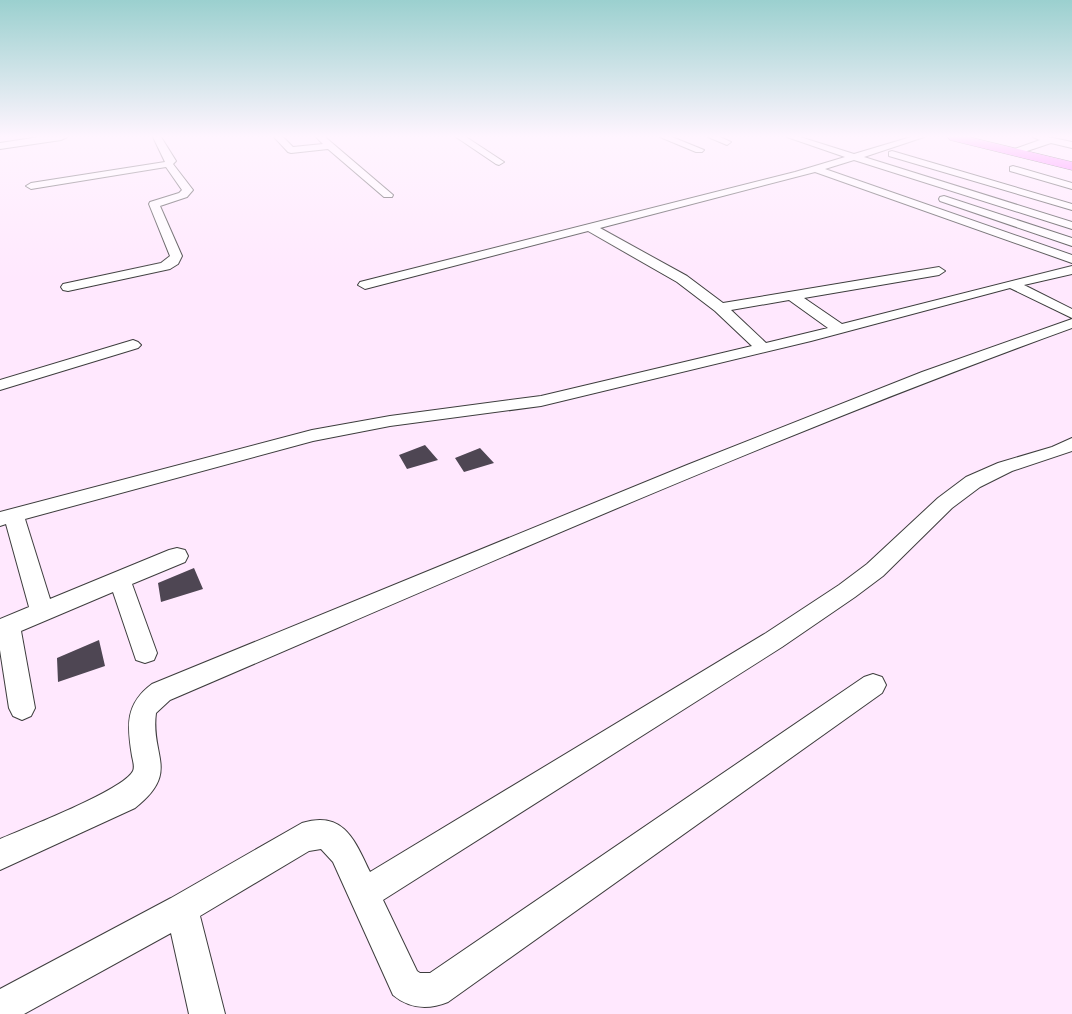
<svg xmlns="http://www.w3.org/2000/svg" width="1072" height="1014" font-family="'Playfair Display',serif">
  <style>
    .building { fill: #4e4653 }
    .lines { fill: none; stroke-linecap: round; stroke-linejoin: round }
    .minor-casing { stroke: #3d3d3d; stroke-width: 2 }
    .tertiary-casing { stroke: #3d3d3d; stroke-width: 2 }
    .primary-casing { stroke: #1b1b1b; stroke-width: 1 }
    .minor { fill: #fff; fill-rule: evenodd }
    .tertiary { fill: #fff; fill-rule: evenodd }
    .primary { fill: #fc58ff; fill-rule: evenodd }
  </style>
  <rect width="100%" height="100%" fill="#ffe8fe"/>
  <path class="building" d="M425,445l13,15 -31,9 -8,-14z
    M480,448l14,15 -30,9 -9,-14z
    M194,568l9,21 -42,13 -3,-19z
    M99,640l6,26 -47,16 -1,-24z"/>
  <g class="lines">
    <g class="minor-casing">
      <path id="minor" d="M153,137h8l15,24 -3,3 20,26 -6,7 -27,9 22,50 -4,8 -8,5 -102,22 -5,-1 -2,-3 2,-3 98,-21 9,-7 -21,-52 1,-2 29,-9 3,-3 -16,-23 -135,22 -5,-3 5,-3 134,-21z
        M274,137h9l10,10 30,-3 -7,-7h9l68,58 -1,2h-8l-56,-48 -37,4 -3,-1z
        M456,137h10l38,25 -5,3 -3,-1z
        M660,137h12l32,13 -2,2h-6z
        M708,137h12l11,5 -4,3z
        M787,137h13l54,17 57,-17h13l-60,20 208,65v7l-218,-69 -29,9 247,86v8l-257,-91 -215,56 87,48 36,27 216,-36 6,4 -6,4 -135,23 38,26 230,-58v8l-48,11 48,24v9l-62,-30 -199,53 -270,65 -151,20 -77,15 -288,78 25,80 119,-49 8,-2 8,2 3,6 -3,6 -53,22 25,69 -3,7 -9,3 -9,-3 -23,-68 -92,39 14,77 -4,8 -9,4 -9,-4 -4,-8 -9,-58v-31l29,-12 -23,-83 -6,2v-14l312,-82 78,-14 151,-20 211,-50 -37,-35 -38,-29 -89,-51 -223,58 -7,-4 2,-3 435,-110 50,-15zM789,300l39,28 -62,15 -35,-33z
        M1033,137h15l24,5v6l-21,-5 -33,11h-6v-4l28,-10z
        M892,151l180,53v6l-183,-54v-4z
        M1013,166l59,17v6l-62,-18v-4z
        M944,196l128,42v8l-132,-45 -1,-2 1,-2z
        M1072,319v9c-306,111 -603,244 -902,372l-14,13c-6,43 25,59 -21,95l-135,62v-31c23,-10 124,-49 133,-68 2,-4 0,-10 -1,-15 -5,-30 -7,-52 20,-72l535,-219 235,-93z
        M133,340l5,2 3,3 -3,3 -138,42v-10z
        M1072,438v13l-60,20 -32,16 -28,21 -69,68 -28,21 -73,50 -399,253 34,71 3,2h10l434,-296 9,-3 9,3 4,8 -4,8 -434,309c-20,8 -38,7 -55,-7l-60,-133 -12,-13 -12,2 -109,65 25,98h-36l-18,-81 -147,81h-24v-25l171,-91 131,-75c42,-13 53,18 68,49l396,-239 73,-48 28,-21 71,-66 28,-21 32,-14 54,-16z"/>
    </g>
    <g class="tertiary-casing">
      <path id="tertiary" d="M39,137h28l-6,3 -61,9v-6z"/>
    </g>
    <g class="primary-casing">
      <path id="primary" d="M948,137h21l103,25v8l-122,-30z"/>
    </g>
    <use href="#minor" class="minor"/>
    <use href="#tertiary" class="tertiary"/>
    <use href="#primary" class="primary"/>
  </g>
  <linearGradient id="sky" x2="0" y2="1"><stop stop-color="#9bd0cf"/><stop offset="0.49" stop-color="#fff5ff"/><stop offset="1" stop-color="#fff5ff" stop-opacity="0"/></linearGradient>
  <rect width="1072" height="279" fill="url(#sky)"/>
</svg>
